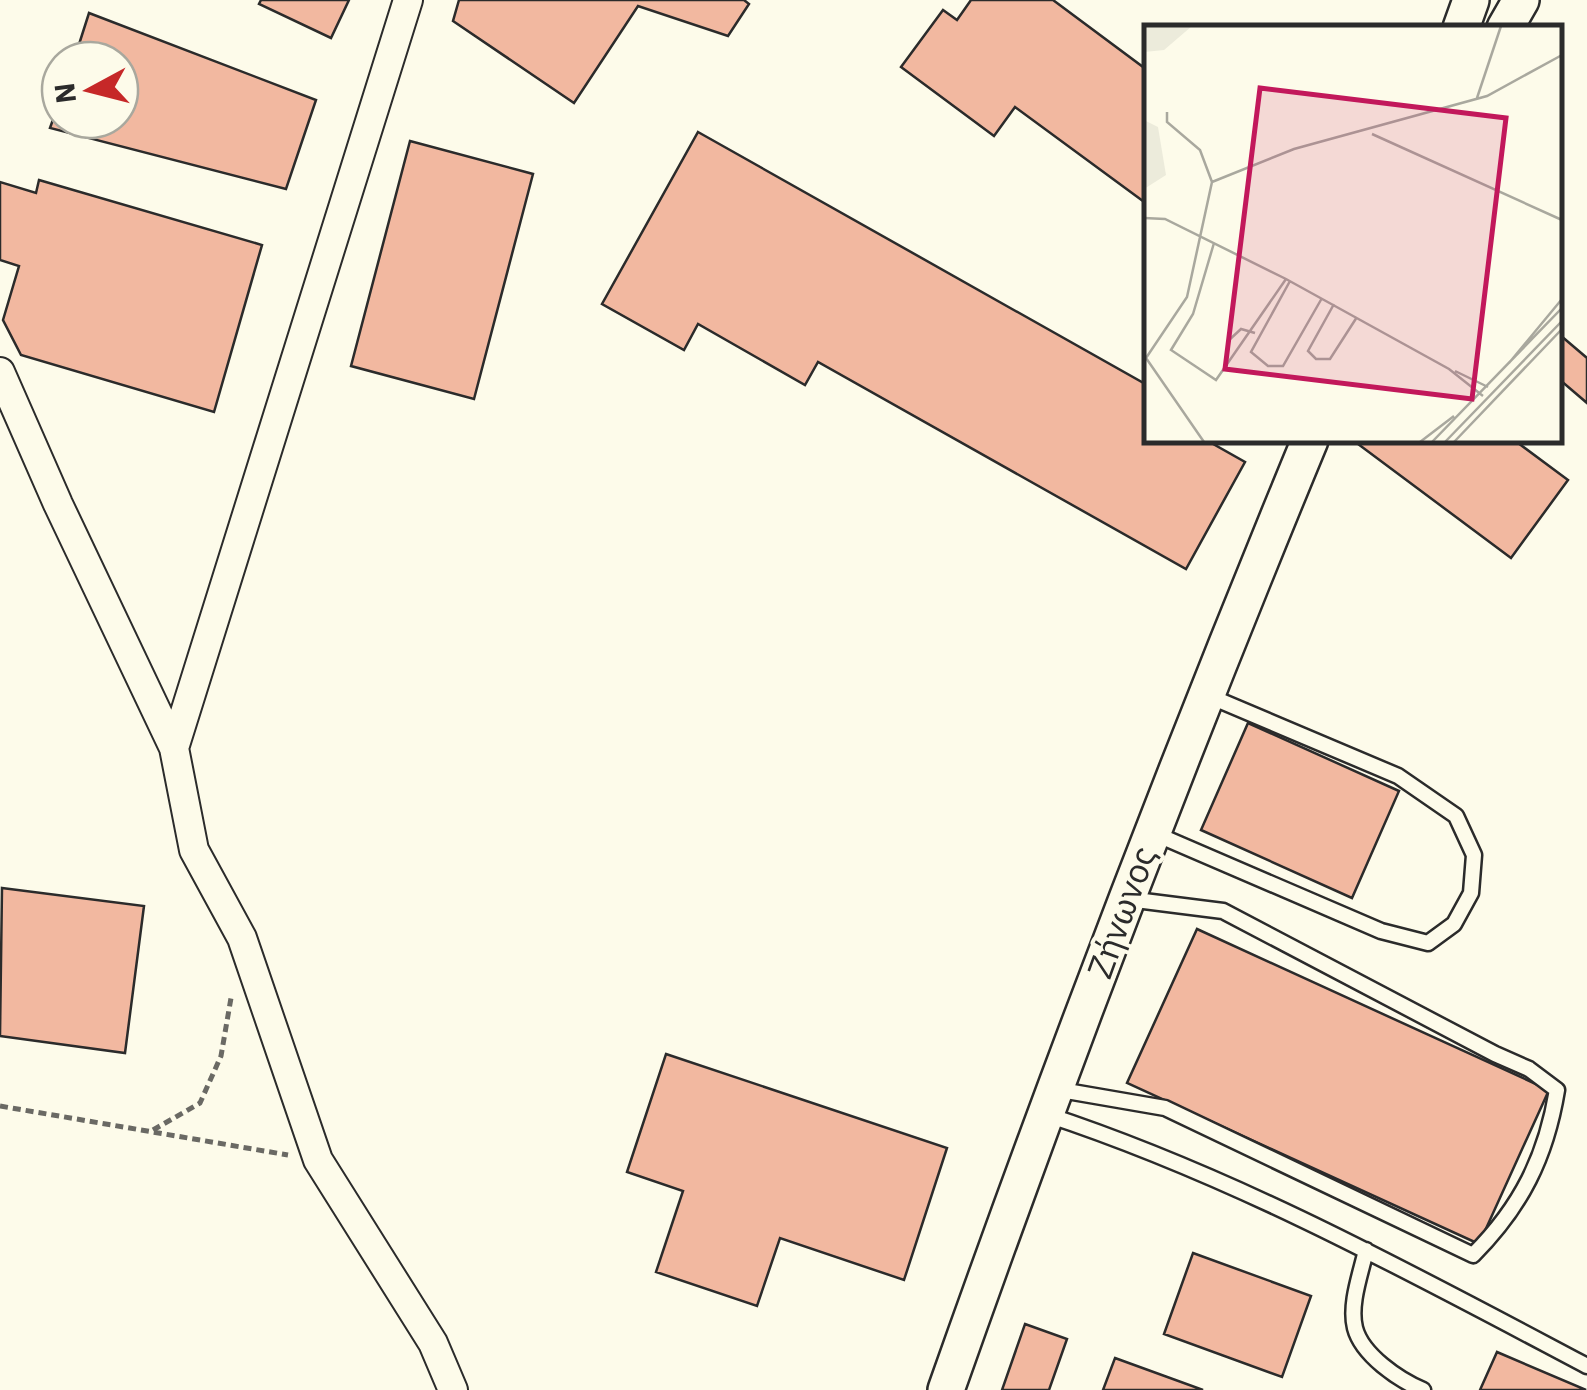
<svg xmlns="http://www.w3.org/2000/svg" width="1587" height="1390" font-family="'IBM Plex Sans',sans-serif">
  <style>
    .building { fill: #f2b8a0; stroke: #2b2b2b; stroke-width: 2.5 }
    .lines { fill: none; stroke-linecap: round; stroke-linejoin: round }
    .service-casing { stroke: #2b2b2b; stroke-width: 19 }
    .minor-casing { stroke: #2b2b2b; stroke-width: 32 }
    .tertiary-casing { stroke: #2b2b2b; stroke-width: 40 }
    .path { stroke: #6a6964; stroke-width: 5; stroke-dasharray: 8 5; stroke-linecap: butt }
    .service { stroke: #fdfbea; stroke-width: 14 }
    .minor { stroke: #fdfbea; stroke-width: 28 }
    .tertiary { stroke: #fdfbea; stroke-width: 35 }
    .labels { text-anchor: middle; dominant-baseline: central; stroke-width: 8; stroke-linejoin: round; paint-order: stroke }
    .street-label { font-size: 35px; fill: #2b2b2b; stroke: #fdfbea }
    .inset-road { fill: none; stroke: #a9a89e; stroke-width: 2.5 }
    .view { fill: #c2185b; fill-opacity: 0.15; stroke: #c2185b; stroke-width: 5 }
    .inset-edge { fill: none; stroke: #2b2b2b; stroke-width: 5 }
  </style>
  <rect width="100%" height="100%" fill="#fdfbea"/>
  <path class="building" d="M261,0h88l-18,38 -72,-34z
    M459,0h285l5,4 -21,32 -90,-30 -64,97 -121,-82z
    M971,0h82l94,70v134l-132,-97 -21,29 -93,-69 42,-57 14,10z
    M89,13l227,87 -30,89 -236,-61 10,-28v20h60v-60h-46z
    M698,132l449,253v55h59l39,22 -59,107 -368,-207 -13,23 -107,-61 -14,26 -82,-46z
    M410,141l123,33 -59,225 -123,-33z
    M39,180l223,65 -48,167 -193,-57 -18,-35 16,-54 -19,-6v-78l36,11z
    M1560,335l27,23v45l-27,-23z
    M1514,440l54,40 -57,78 -157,-117z
    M1248,723l151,68 -47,107 -151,-68z
    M2,888l142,18 -19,147 -125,-17z
    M1197,929l352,161 -70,154 -352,-161z
    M666,1054l281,94 -43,132 -124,-42 -23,68 -101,-34 27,-81 -56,-19z
    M1193,1253l118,43 -29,81 -118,-43z
    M1025,1324l42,15 -18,51h-47z
    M1497,1352l89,38h-106z
    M1115,1358l88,32h-100z"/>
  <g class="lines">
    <g class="service-casing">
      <path id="service" d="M1151,832l230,99 47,12 26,-19 17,-31 3,-38 -18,-39 -58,-40 -189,-80
        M1055,1089l110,19 308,147c48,-48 73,-98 84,-165l-28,-21 -34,-15 -272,-143 -95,-12
        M1045,1114c189,62 366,159 542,252
        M1366,1250c-5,23 -17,54 -11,78 7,27 44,52 68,62"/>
    </g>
    <g class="minor-casing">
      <path id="minor" d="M0,372l58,132 116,244 20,102 48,88 76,222 115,183 20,47
        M174,748l234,-748"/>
    </g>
    <g class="tertiary-casing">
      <path id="tertiary" d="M1461,28l10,-28
        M1505,28l16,-28
        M946,1390c113,-320 234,-636 364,-950"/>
    </g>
    <path class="path" d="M0,1106l288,49
      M153,1130l47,-27 21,-47 10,-58"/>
    <use href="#service" class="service"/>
    <use href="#minor" class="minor"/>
    <use href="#tertiary" class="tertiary"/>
  </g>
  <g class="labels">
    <g class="street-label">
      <text transform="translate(1121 912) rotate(-70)">Ζήνωνος</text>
    </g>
  </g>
  <g transform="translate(1144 25)">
    <rect width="418" height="418" fill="#fdfbea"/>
    <path d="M0,1h48l-28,24 -20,2zM0,95l14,7 8,48 -22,14z" fill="#ecebdb"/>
    <path class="inset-road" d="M333,73l24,-72M23,87v10l33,28 12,32M228,109l190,86M0,193l21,1 121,60 163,90 34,27M70,218l-21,71 -22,36 45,30 70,-101M146,256l-39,71 17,14h15l39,-68M190,279l-26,47 8,8h14l27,-42M84,316l13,-12 14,4M365,338l53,-64M311,346l33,16M60,417l-58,-84 41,-61 25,-115 82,-33 193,-53 75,-41M276,417l34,-26M288,417l130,-134M301,417l117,-121M310,417l108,-113"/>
    <path class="view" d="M116,63l246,30 -34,281 -247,-30z"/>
    <rect width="418" height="418" class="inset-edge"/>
  </g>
  <g transform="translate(90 90) rotate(263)"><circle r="48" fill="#fdfbea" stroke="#a9a89e" stroke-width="2.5"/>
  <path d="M0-8L18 38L0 25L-18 38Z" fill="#c62828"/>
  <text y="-15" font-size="28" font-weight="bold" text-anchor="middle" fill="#2b2b2b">N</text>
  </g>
</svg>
